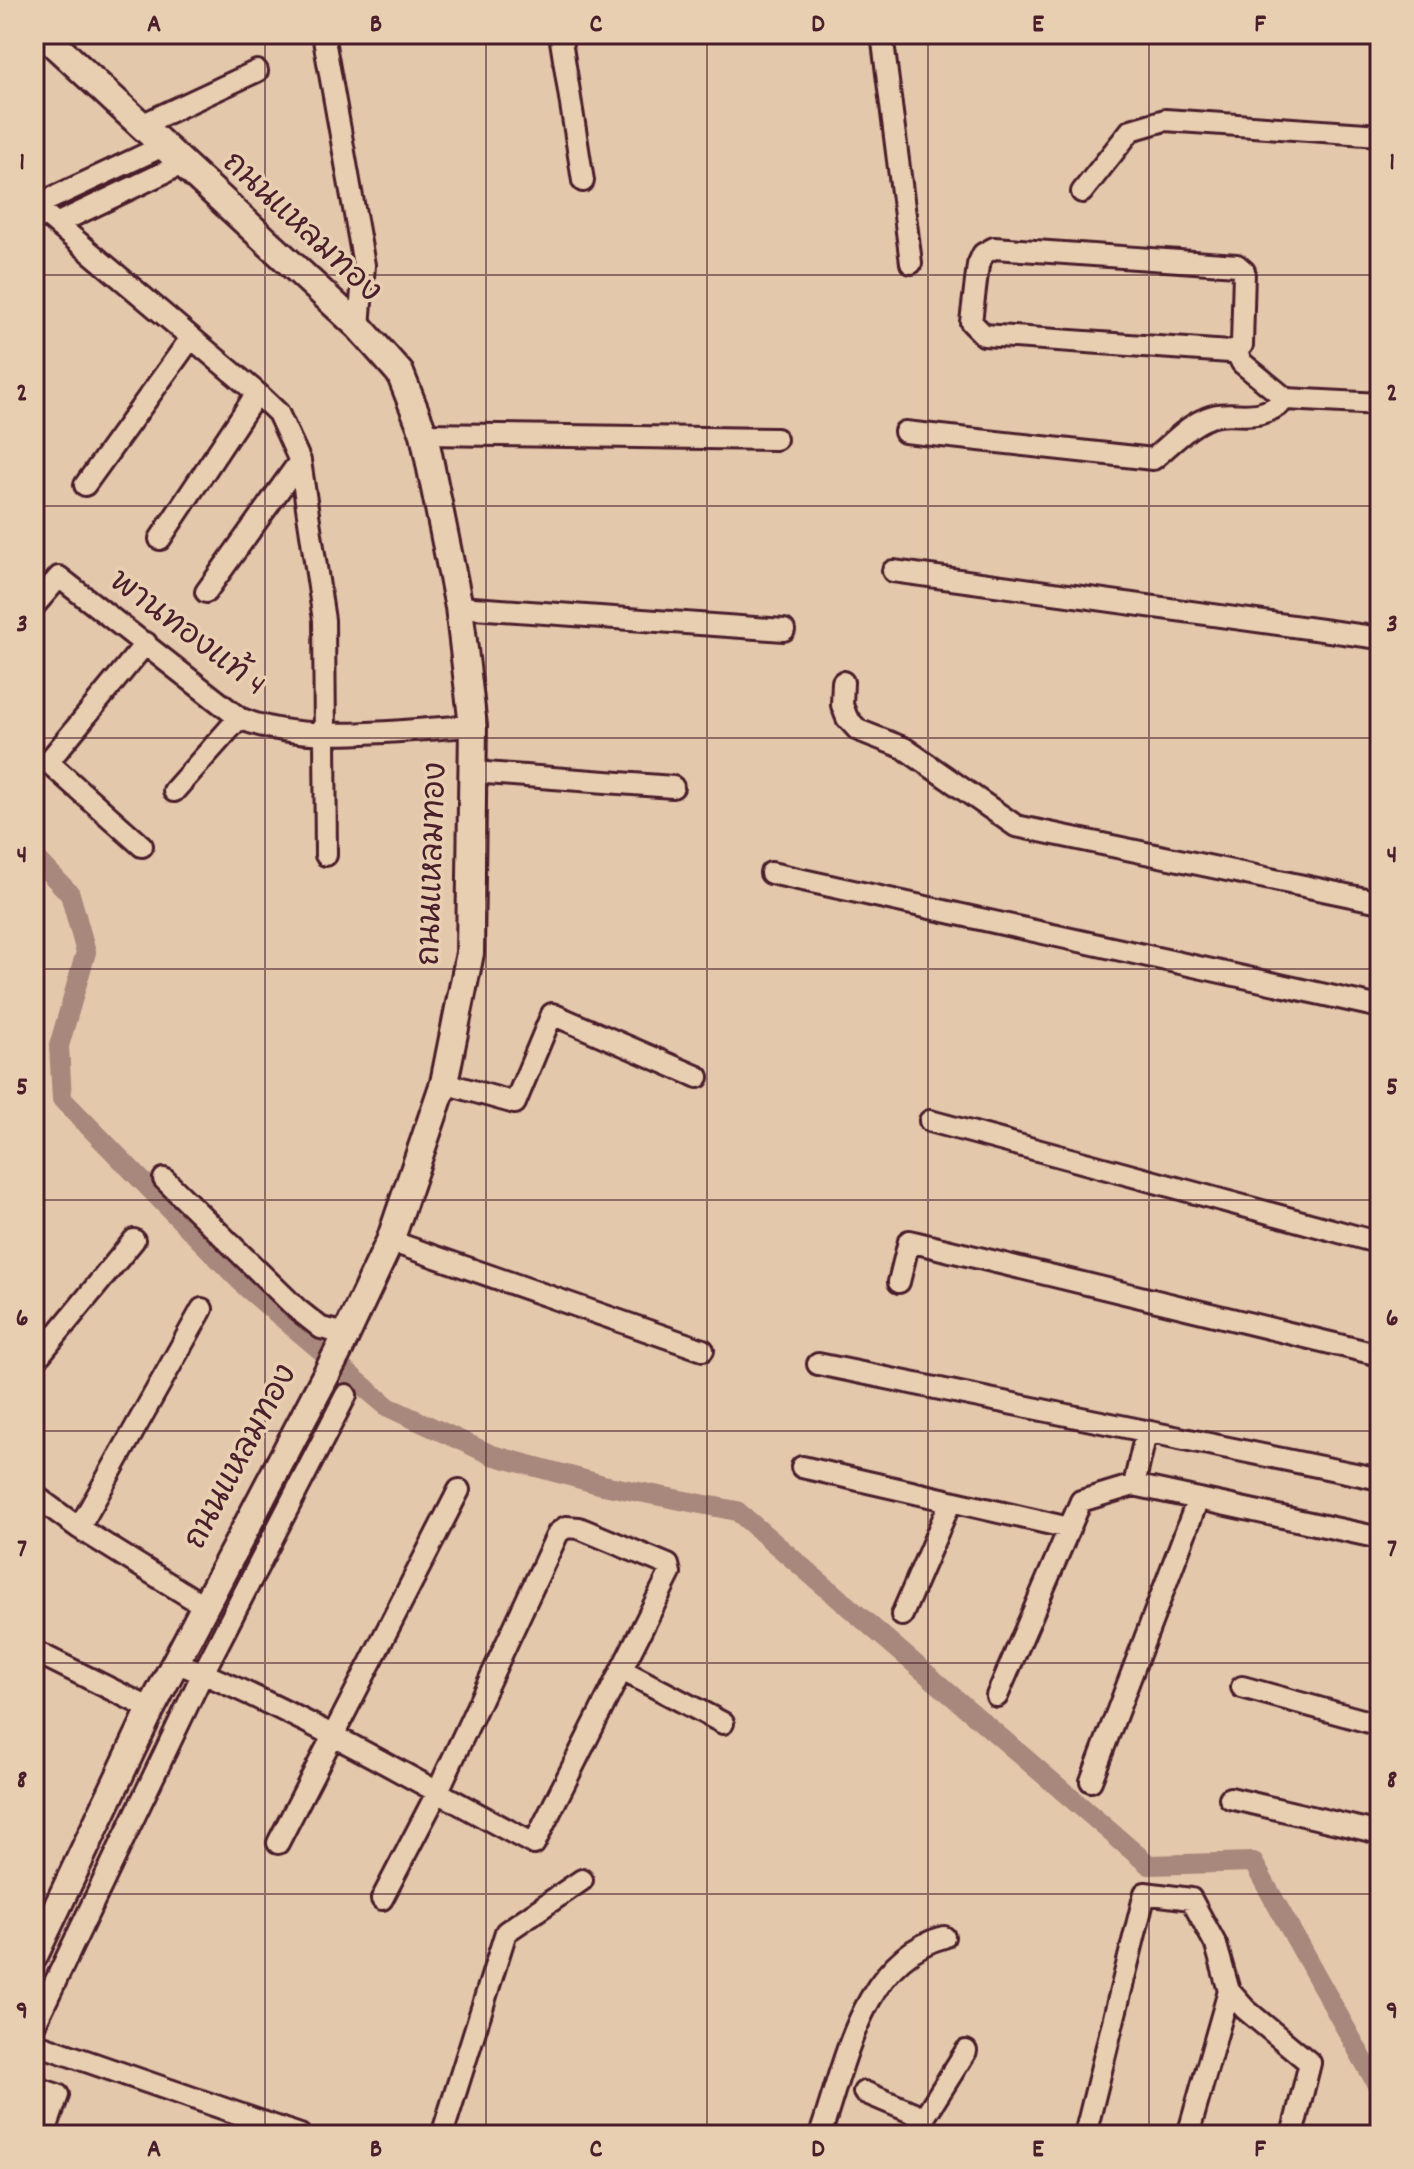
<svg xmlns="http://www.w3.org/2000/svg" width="1414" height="2169" font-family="Dekko,'Playpen Sans Thai',sans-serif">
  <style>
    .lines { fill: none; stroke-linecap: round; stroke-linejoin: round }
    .canal { stroke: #a8877b; stroke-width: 20 }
    .minor-casing { stroke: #4a1f2b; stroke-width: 26 }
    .major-casing { stroke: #4a1f2b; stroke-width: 32 }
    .minor { stroke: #e9cfb1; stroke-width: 20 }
    .major { stroke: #e9cfb1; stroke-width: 26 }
    .grid { fill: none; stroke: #4a1f2b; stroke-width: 2; stroke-opacity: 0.55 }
    .labels { text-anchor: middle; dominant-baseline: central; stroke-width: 7; stroke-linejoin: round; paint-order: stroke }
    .street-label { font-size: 32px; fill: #4a1f2b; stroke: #e9cfb1 }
    .neatline { fill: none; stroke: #4a1f2b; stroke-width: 3 }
    .grid-label { font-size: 26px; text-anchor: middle; font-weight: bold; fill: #4a1f2b }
  </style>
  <rect width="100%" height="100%" fill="#e3c8ac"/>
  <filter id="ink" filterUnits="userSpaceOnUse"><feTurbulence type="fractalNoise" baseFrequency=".0125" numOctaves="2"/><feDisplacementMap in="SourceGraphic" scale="16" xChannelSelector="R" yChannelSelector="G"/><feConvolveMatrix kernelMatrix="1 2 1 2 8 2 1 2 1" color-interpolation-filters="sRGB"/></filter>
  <g filter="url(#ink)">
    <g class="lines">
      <path class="canal" d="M34,856l36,38 16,58 -27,94 3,53 185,189 141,119 104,48 111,30 134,26 412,354 104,-3 127,228"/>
      <g class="minor-casing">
        <path id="minor" d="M323,34l41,231 -5,62
          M560,34l23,147
          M882,34l29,229
          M139,126l118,-55
          M1082,192l49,-62 34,-10 215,15
          M34,205l223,188 21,20 22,48 24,159 2,235
          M35,206l126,-59
          M56,224l124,-59
          M994,248l243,17 7,6 -2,74 -12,7 -246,-17 -13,-13 7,-57 5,-11z
          M1236,351l6,12 44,36 94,5
          M905,432l248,27c15,-12 32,-31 50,-39 29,-15 51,8 83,-21
          M424,434l352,5
          M85,485l106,-147
          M160,539l97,-146
          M893,571l487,67
          M206,592l94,-131
          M34,606l25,-29 180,141c67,28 163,11 234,8
          M459,607l325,23
          M843,682l-1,23 5,13 11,12 46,18 112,78 364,76
          M473,772l200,15
          M174,791l65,-73
          M142,846l-94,-84 98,-119
          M771,873l609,134
          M444,1083l71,20 37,-89 146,63
          M930,1121l450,122
          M164,1179l133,130 24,19 26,6
          M390,1241l313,109
          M899,1282l10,-41 471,114
          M34,1362l100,-122
          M818,1364l562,115
          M802,1467l267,61
          M1134,1485l12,-52
          M34,1495l45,33 124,77
          M79,1528l123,-219
          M902,1615l49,-114
          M42,1655l109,54
          M175,1662c124,49 241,120 359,182l136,-271 -2,-8 -89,-37 -13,-1 -8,6 -121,260 -55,106
          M624,1671l99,52
          M1242,1687l138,38
          M997,1696l84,-195 53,-16 246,53
          M1091,1781l107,-282
          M1230,1798l150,35
          M278,1843l181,-353
          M34,2026l169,-353 143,-278
          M34,2043l266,92
          M34,2087l24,8 -14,40
          M864,2092l59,25
          M442,2135l64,-203 76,-52
          M820,2135c25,-71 42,-176 124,-198
          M913,2135l53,-84
          M1085,2135l60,-242 46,6 25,46 13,46 16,18 65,54 -18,72
          M1188,2135l41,-144"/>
      </g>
      <g class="major-casing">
        <path id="major" d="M34,1956l117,-247 188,-359 51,-109 54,-158 26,-130 3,-227 -14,-119 -35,-173 -24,-61 -41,-46 -316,-293"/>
      </g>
      <use href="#minor" class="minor"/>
      <use href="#major" class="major"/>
    </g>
  </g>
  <path class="grid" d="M265,34v2101M486,34v2101M707,34v2101M928,34v2101M1149,34v2101M34,275h1346M34,506h1346M34,738h1346M34,969h1346M34,1200h1346M34,1431h1346M34,1663h1346M34,1894h1346"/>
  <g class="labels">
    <g class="street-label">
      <text transform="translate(300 229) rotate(43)">ถนนแหลมทอง</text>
      <text transform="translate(186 635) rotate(37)">พานทองแท้ 4</text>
      <text transform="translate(435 864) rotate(-88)">ถนนแหลมทอง</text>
      <text transform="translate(243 1458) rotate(-62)">ถนนแหลมทอง</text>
    </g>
  </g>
  <rect width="1414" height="2169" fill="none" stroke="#e9cfb1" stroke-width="88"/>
  <rect x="44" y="44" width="1326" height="2081" class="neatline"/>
  <g class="grid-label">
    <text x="154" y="31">A</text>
    <text x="376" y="31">B</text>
    <text x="596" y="31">C</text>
    <text x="818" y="31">D</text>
    <text x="1038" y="31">E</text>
    <text x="1260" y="31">F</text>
    <text x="22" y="169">1</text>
    <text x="1392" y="169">1</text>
    <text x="22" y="400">2</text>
    <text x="1392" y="400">2</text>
    <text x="22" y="631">3</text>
    <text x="1392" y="631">3</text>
    <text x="22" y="862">4</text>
    <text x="1392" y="862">4</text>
    <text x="22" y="1094">5</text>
    <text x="1392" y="1094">5</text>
    <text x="22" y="1325">6</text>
    <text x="1392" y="1325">6</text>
    <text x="22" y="1556">7</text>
    <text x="1392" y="1556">7</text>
    <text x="22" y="1787">8</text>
    <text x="1392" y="1787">8</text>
    <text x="22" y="2018">9</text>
    <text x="1392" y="2018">9</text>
    <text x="154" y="2156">A</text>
    <text x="376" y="2156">B</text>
    <text x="596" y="2156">C</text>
    <text x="818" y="2156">D</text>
    <text x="1038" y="2156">E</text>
    <text x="1260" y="2156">F</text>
  </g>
</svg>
